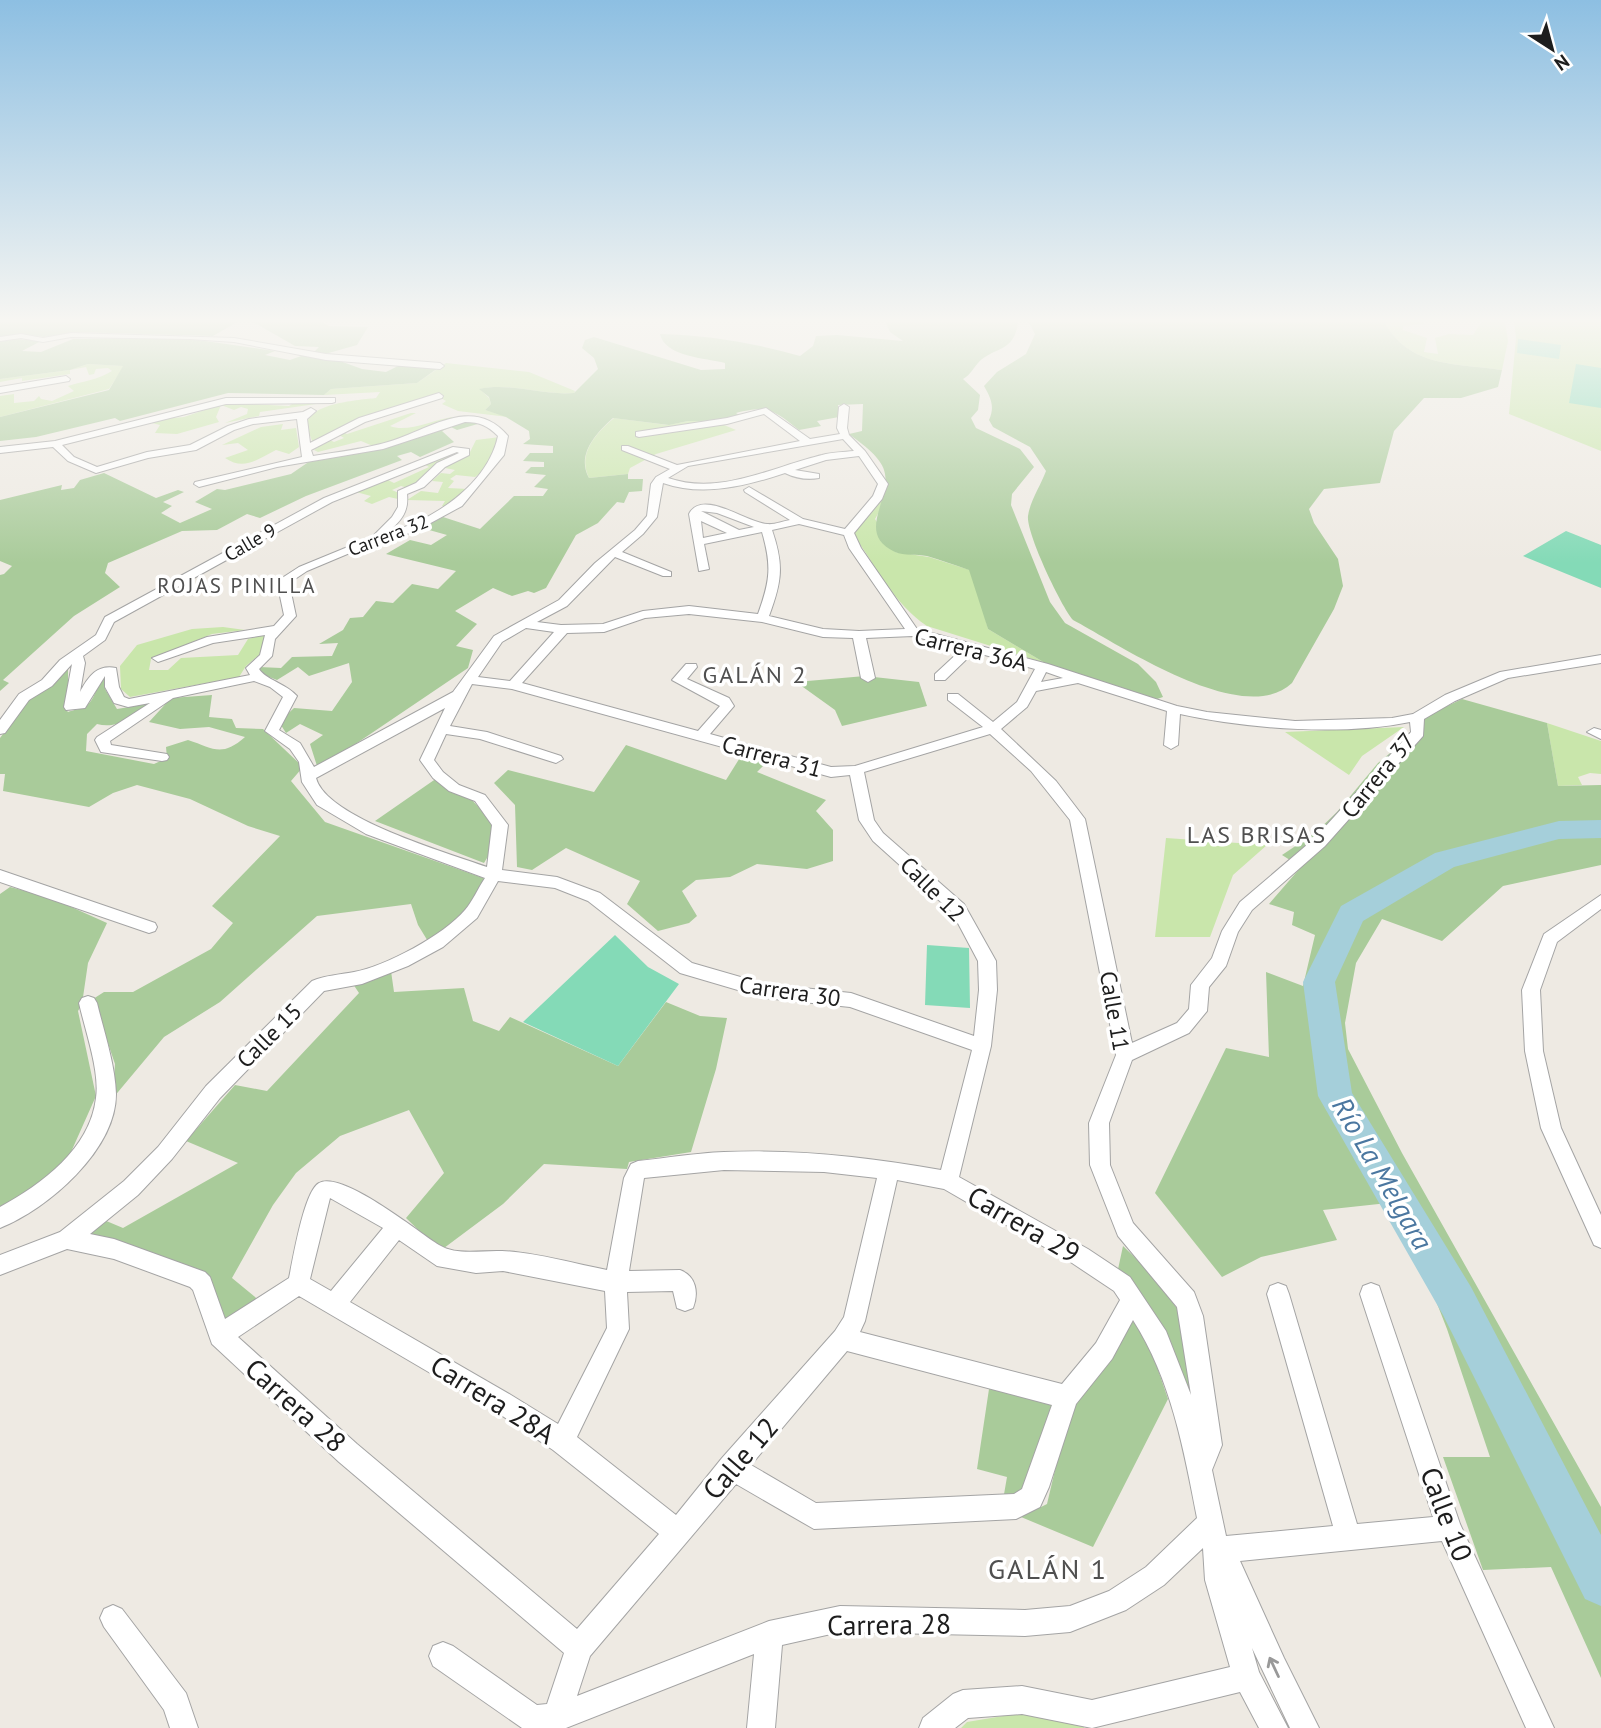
<svg xmlns="http://www.w3.org/2000/svg" width="1601" height="1728" font-family="'PT Sans',sans-serif">
  <style>
    .grass { fill: #c9e6ab }
    .forest { fill: #a9cb9a }
    .pitch { fill: #84dab7 }
    .lines { fill: none; stroke-linecap: round; stroke-linejoin: round }
    .river { fill: #a5cfda; fill-rule: evenodd }
    .minor-casing { stroke: #a4a4a4; stroke-width: 2 }
    .minor { fill: #fff; fill-rule: evenodd }
    .oneway { stroke: #999 }
    .labels { text-anchor: middle; dominant-baseline: central; stroke-width: 7; stroke-linejoin: round; paint-order: stroke }
    .far-street-label { font-size: 19px; fill: #1d1d1d; stroke: #fff }
    .far-neighbourhood-label { font-size: 21px; letter-spacing: 2px; fill: #505050; stroke: #fff }
    .street-label { font-size: 23px; fill: #1d1d1d; stroke: #fff }
    .neighbourhood-label { font-size: 24px; letter-spacing: 2px; fill: #505050; stroke: #fff }
    .near-water-label { font-size: 28px; font-style: italic; fill: #4b77a0; stroke: #fff }
    .near-street-label { font-size: 28px; fill: #1d1d1d; stroke: #fff }
    .near-neighbourhood-label { font-size: 28px; letter-spacing: 2px; fill: #505050; stroke: #fff }
  </style>
  <rect width="100%" height="100%" fill="#eeeae3"/>
  <path class="grass" d="M1384,321h38l2,3 -21,2v4l24,8 -3,14 14,2 -3,-16 14,-4 24,1 9,-14h23l3,20 -6,29c-47,-7 -93,-2 -118,-49z
    M1514,321h87v130l-92,-37 7,-76z
    M446,363l83,9 46,19 -1,2c-32,3 -63,-11 -94,-4l9,9 2,6 -6,6 23,7 -50,-6 -16,-7 4,-3 -5,-3 -83,21 -45,25c-1,-5 -5,-12 -6,-17 -2,-24 53,-27 69,-29l4,-6 -56,3 7,-6 86,-6z
    M88,364l36,2 -15,23 -109,28v-21l14,-2v9l20,-2 5,-5 2,3 11,2 22,-10 -6,-5c16,-5 29,-6 44,-15l-4,-3 -12,1 -2,5 -5,1 -3,-8 -16,3v4l-48,7v-3l-22,4v-3l70,-9z
    M295,402l21,2 -56,8 -1,4 -34,7 22,-9 1,-5 -7,-2 -7,3 -13,-5 -5,12 3,5 -42,12 -22,-1 5,-8 -8,-2 10,-4 22,-2 41,-14 64,3z
    M411,413h5l-26,13c17,7 43,-6 62,-9l2,2 -59,23 -22,4 -12,-5 -43,11 -4,-2 14,-11 6,3 10,-4 -5,-3 4,-3 4,2z
    M747,417l-23,8 12,5 -80,24 -26,14 -2,6 -39,4c-12,-24 7,-45 25,-60l54,7 20,-4h34l-86,12 1,3z
    M283,424l-2,6 15,-2 3,19 -10,7 -13,-4c-18,9 -32,21 -51,8l23,-8 -10,-7 -16,2 39,-18z
    M500,437l-17,34 -8,6 -19,-2 -6,4 4,2 -6,7 20,1 -18,18 -8,-1 3,-5 -38,-1 14,-9 17,2 5,-11 -11,-1 9,-8 9,1 5,-4 -10,-2 24,-14 7,-14z
    M456,450l7,2 -55,36 -7,-2 -9,4 9,4 -3,5 -9,-2 -17,7 -8,-3 7,-5 -15,-4 32,-12 6,3 35,-16 -5,-3z
    M884,494v9l-9,16 20,33 34,5 44,14 15,58 57,34 -118,-37c-33,-22 -52,-61 -74,-92z
    M223,627l22,3 -33,4 -61,25 -2,11h19l13,-12 57,-3 10,-16 20,-5 -9,21 -13,11 -7,11 -109,20 -9,-8 -1,-23 17,-21 55,-16z
    M1547,723l54,18v33l-11,-1 -12,4 4,8 -24,1z
    M1404,727l-42,29 -13,19 -64,-43z
    M1166,838l101,7 -34,30 -23,62h-55z
    M1021,1713l63,10v5h-123l6,-6z"/>
  <path class="forest" d="M0,321h321l8,5 39,1 -11,18 -32,9 -11,-2 5,-5 -24,-1 -42,-24 -14,-1 -26,15 -138,-4 -31,5 -22,-3 -22,4z
    M891,321h127c-3,33 -25,25 -40,42 -6,7 -7,11 -15,16l17,16 -2,15 -7,8 5,10 44,21 14,18 -22,27 -1,11 39,97 15,21 73,41 18,18 7,15 -6,2 -112,-36 -57,-34 -19,-59c-14,-5 -28,-10 -42,-14 -10,-2 -23,0 -32,-4 -39,-18 -5,-50 -10,-78 -2,-16 -23,-30 -36,-40l13,-3 1,-27 -25,1 1,12 -22,4 4,5 -22,4c-25,-20 -31,-25 -63,-17l3,2 -17,6h-34l-19,4 -56,-7c-17,15 -37,37 -24,60l39,-4v5h15l-1,12 -13,1 -5,11 -7,-1 -19,21 -22,12 -30,53 -12,5 -6,-2 -16,5 -19,-8 -38,23 22,13 -21,22 17,4 -5,18 -148,100 -3,-2 -7,-22 13,-9 -23,-11 -14,9 -7,-11 15,-14 38,3 20,-29 -3,-19 -40,13 -11,-9 -21,13 -16,-6 -2,-7 22,1 11,-11 40,-1 6,-13 -19,1 24,-14 7,-12 13,-1 13,-16 17,2 19,-19 26,5 18,-18 -70,-17 24,-14 21,5 16,-10 -25,-7 21,-11 37,12 34,-33h29l5,-7 -14,-2 12,-12 -21,-2 6,-6h13v-5l-21,-1 7,-8h23v-7l-30,-2 7,-5 -1,-8 -23,-14 -21,-7 6,-6 -2,-7 -10,-8c32,-7 63,7 95,4l24,-24 -4,-11 -12,-10 3,-8 9,-3 107,33 24,-1v-6c-19,-5 -60,-6 -65,-29 47,1 95,9 140,22l13,-10 3,-10 21,-1 66,6 -13,-9 -4,-9z
    M1028,321h356c25,47 71,42 118,49l-4,17 -37,11h-37l-30,33 -14,52 -56,6 -15,20 5,14 24,36 5,27 -9,23 -42,74c-48,46 -172,-38 -219,-63 -12,-14 -47,-87 -45,-104 2,-15 13,-31 18,-45l-16,-24 -37,-20 -4,-7c6,-13 2,-22 -5,-34l13,-14 29,-18 9,-20z
    M142,338l56,2 77,11 -10,4 25,5 14,-5 33,5 25,9 24,3 16,-8 36,4 -21,15 -86,6 -7,6 -96,-2 -108,28 -5,-3 -79,19 -36,4v-24l109,-27 14,-24 -35,-2 -18,6 -70,9v-38l16,-2 25,2 -19,10 19,1 32,-13z
    M465,421l16,2 -24,7 -6,-3 -9,4 12,11 -34,15 -9,-5 -14,4 5,4 -96,36 -46,22 -13,-4 -30,16 -35,1 -74,32 -3,10 15,14 -46,29 -71,64 6,3 -9,8v-116l4,-1 8,-8 -12,-5v-61l62,-15 -1,5 13,-2 6,-8 24,-7 52,25 22,-8 6,2 -21,10 9,4 -11,7 19,10 32,-14 -17,-7 22,-13 8,1 66,-16 19,-13 73,-13z
    M68,665v28l-4,14 4,5c5,-2 13,-3 17,-5 12,-8 11,-26 23,-34l-3,16 12,20 37,-6c-18,11 -35,27 -57,21l-10,10 -1,17 68,13 13,-6 -1,-11 22,-7c25,8 33,18 57,-3l-36,-10 -29,2 -31,-7 22,-24 41,-3 -3,22 23,2 4,9 27,1 40,38 -12,14 34,41 161,57 -21,34 -36,30 -11,-18 -7,-21 -94,12 -97,86 -56,35 -51,61 2,-34 -22,-65 11,-7h29l78,-43 22,-26 -21,-17 68,-70 -32,-10 -58,-27 -53,-14 -24,8 -24,14 -86,-16 2,-17h-5v-36l28,-37z
    M865,676l54,6 8,24 -85,20 -7,-16 -39,-28z
    M1462,699l85,24 11,63 43,-1v80l-98,21 -61,55 -60,-22 -26,44 -11,60 3,26 54,104 199,354v171l-50,-111 -68,3 -40,-113h47l-43,-128 -29,-74 -30,-52 -65,7 14,30 -76,17 -39,20 -67,-84 71,-145 43,9 -3,-85 37,14 12,-51 -23,-10 2,-13 -25,-8 32,-37 -19,-12 33,-22 22,-21 41,-49 28,-23 16,-22z
    M626,745l100,35 15,-24 26,6 -10,10 69,28 -10,11 17,19v31l-26,8 -50,-5 -27,13 -34,3 -14,11 15,25 -8,7 -31,8 -31,-27 13,-23 -74,-33 -34,22 -15,-3 -2,-62 -21,-22 14,-13 86,22z
    M437,778l35,22 24,26 -6,27 -6,10 -109,-42z
    M10,887l39,10 58,26 -19,40 -6,41 -4,7 18,85 -29,65 -17,19 -50,28v-314z
    M391,971l3,21 70,-4 9,33 26,10 11,-14 108,49 48,-64 34,14 27,2 -11,51 -25,83 -62,10 -2,7 -83,-5 -41,40 -63,47 -34,-33 38,-45 -35,-63 -69,26 -44,37 -23,32 -41,73 29,24 -42,23 -13,-48 -124,-41 22,-16 19,8 115,-65 -52,-22 49,-56 32,6 92,-98 -6,-9z
    M1123,1246l26,25 33,44 18,120 -83,-161z
    M1132,1310l17,33 19,56 -75,148 -72,-30 26,-13 26,-110z
    M989,1389l69,9 -27,94 -28,8 4,-23 -30,-8z"/>
  <path class="pitch" d="M1518,339l43,6 -2,14 -42,-6z
    M1576,364l25,4v40l-32,-5z
    M1566,531l35,14v43l-78,-32z
    M615,935l33,32 31,17 -61,82 -95,-44z
    M927,945l42,3 1,60 -45,-3z"/>
  <g class="lines">
    <path class="river" d="M1601,820v18l-42,1 -105,28 -91,54 -28,61 17,111 119,194 130,248v71l-16,-7 -142,-284 -125,-219 -15,-114 38,-76 94,-53 124,-32z"/>
    <g class="minor-casing">
      <path id="minor" d="M71,333l163,5 92,16 114,9 4,3 -4,3 -114,-9 -92,-18 -44,-3 -119,-2 -28,5 -22,-4 -21,3v-4l21,-3 22,4z
        M66,376l4,3 -1,2 -69,12v-6z
        M439,393l4,3 -1,2 -77,24 -54,28 2,6c25,-4 51,-7 75,-14 41,-12 85,-48 120,-6l-4,19 -42,51 -48,26 -38,10 -69,29 -18,12 7,33 -21,23 -3,17 -13,13c7,11 26,14 38,27l-18,34 21,13 14,24 139,-75 41,-56 65,-36 36,-37 40,-33 12,-14 4,-32 5,-7 14,-8 -48,-19v-4h6l49,19 123,-24 -36,-27 -37,10 -88,13 -3,-1v-4l91,-14 39,-10 44,31 30,-5 -3,-6 2,-21 5,-3 5,3 -2,21 2,7 16,16 23,33 -6,15 -28,34 7,15 56,81 131,35 129,42 30,6 88,9 97,-3 21,-4 32,-19 55,-23 101,-17v8l-93,15 -53,23 -31,18 -1,17 -98,110 -73,64 -14,22 -12,34 -17,21 -2,24 -18,22 -57,27 -23,63 1,42 23,58 61,69 9,24 19,129 -10,25 14,66 107,-10 -66,-232 3,-8 8,-3 8,3 3,8 68,230 76,-7 -73,-223 3,-8 8,-3 8,3 81,238 94,204h-28l-84,-187 -202,20 44,97 35,70h-29l-38,-80 7,24 29,56h-29l-19,-36 -148,36 -70,-14 -54,4 -13,10h-36l4,-10 30,-24 10,-4 59,-4 70,14 138,-33 -25,-87 -2,-32 -39,37 -38,25 -56,22 -45,4 -185,-4 -58,13 -7,83h-28l7,-74 -188,74h-44l-89,-62 -4,-10 4,-10 10,-4 10,4 84,59 10,-1 17,-51 -225,-191 -127,-118 -19,-54 -3,-3 -76,-28 -47,-10 -67,26v-20l60,-23 64,-51 34,-34 48,-61 106,-105c14,-6 27,-6 42,-9 32,-6 90,-37 111,-62 8,-9 13,-22 20,-32l-119,-44 -49,-29 -15,-23 -3,-20 -9,-13 -25,-18 18,-34 -13,-10 -16,-6 -81,17 -63,43 1,4 56,9 2,3 -2,3 -5,1 -61,-9 -6,-12 2,-3 53,-34 -22,4 -14,-4 -9,-16v-11l-20,32 -19,2 -2,-3 8,-43 -20,22 -23,14 -24,33 -5,1v-14l19,-26 23,-14 18,-20 36,-25 9,-18 219,-119 129,-51 16,2v6l-24,12 -21,20 -17,7c2,18 -6,27 -19,38 45,-11 100,-48 110,-96 -10,-10 -18,-14 -33,-14l-82,27 -106,18 -78,20 -5,-3 1,-2 107,-25 -5,-38 -44,5 -19,6 -38,20 -48,8 -52,15 -28,-12 -15,-14 -53,6v-6l55,-6 171,-43h109v4l-3,1 -106,1 -164,41 12,12 23,10 50,-15 43,-7 38,-19 21,-7 54,-7 8,-4 5,3 -9,8 3,24 49,-25zM843,439l11,12c-10,1 -22,1 -32,4 -50,12 -102,41 -154,23l20,-12zM457,452l2,1 -22,10 -21,20 -18,8v16l-6,10 -20,20 -73,30 -20,13 -2,2 7,33 -10,11 -67,11 -55,21 6,4 55,-19 52,-8 -5,20 -14,13 4,7 -121,24 -5,-2 -5,-10 -3,-19c-19,-4 -28,9 -36,24l5,-29 -2,-7 22,-16 9,-18 218,-120zM859,456l19,28 -5,12 -28,33 -42,-10 -54,-32 -5,3 1,2 45,28c-7,1 -16,5 -23,4 -20,-1 -65,-36 -78,-10l10,57 10,-2 -5,-25 58,-12c10,34 8,49 -4,82l-69,-8 -46,5 -40,13 -42,1 -24,-3 30,-16 48,-49 48,19h8v-4l-49,-20 21,-18 14,-17 6,-34c40,14 83,3 122,-10 10,5 23,7 34,5v-4l-24,-4 31,-10zM701,511l16,2 37,14 -15,3zM701,521l26,12 -24,5zM799,524l45,11 5,13 56,81 -46,2 -36,-2 -54,-13c13,-35 15,-51 3,-86zM689,614l73,8 61,15 30,1 8,40 7,4 7,-4 -9,-40 47,-2 49,13 -27,25v6h10l29,-28 61,17 -18,33 -24,20 -35,-28h-10v6l35,27 -128,39 -24,1 -121,-33 24,-28 -5,-8 -42,-19 10,-12 -1,-3h-10l-14,16 48,26 -22,25 -176,-48 45,-50 37,-1 41,-14zM526,628l28,4 -44,49 -32,-4 24,-35zM1046,672l17,6 -22,4zM1078,683l89,28 -3,34 7,4 7,-4 2,-31c68,15 163,22 230,8l1,10 -96,106 -75,64 -18,29 -10,27 -21,27 -2,24 -12,14 -45,20 -47,-224 -29,-38 -55,-52 26,-22 9,-16zM472,684l40,5 319,88 19,-2 9,45 14,21 79,71 26,49 1,29 -5,46 -123,-43 -86,-9 -73,-21 -92,-70 -43,-16 -55,-7 6,-45 -23,-30 -26,-10 -16,-13 -9,-12 12,-26 34,5 76,24 7,-4 -2,-3 -74,-24 -37,-6zM445,708l-25,52 13,18 16,13 26,10 17,24 -5,42c-39,-14 -161,-49 -171,-89zM990,734l41,37 39,49 46,235 -27,68 1,42 28,71 59,71 14,88 -25,-64 -36,-54 -42,-28 -129,-72 32,-131 6,-56 -1,-29 -32,-57 -81,-71 -9,-13 -10,-48zM498,881l57,7 33,13 92,72 85,25 85,9 122,43 -31,120c-72,-13 -144,-21 -217,-18 -28,1 -57,6 -86,9l-7,3 -7,14 -17,92c-32,-6 -73,-18 -105,-19 -20,-1 -45,5 -63,-6 -21,-13 -97,-75 -120,-62 -15,8 -26,76 -30,95l-64,41 -15,-42 -5,-5 -91,-33 -24,-5 48,-39 34,-36 48,-61 104,-107 38,-7 46,-18 35,-19 34,-29zM724,1170l100,2 53,6 -33,139 -9,14 -113,127 -46,57 -99,-78 52,-108 -2,-37 46,-1 4,17 8,3 8,-3c6,-16 3,-32 -13,-38l-51,1 15,-93zM897,1180l47,9 128,74 42,28 6,9 -24,43 -34,41 -202,-52 5,-11zM330,1198l53,30 -52,63 -21,-12zM399,1240l38,26 39,7 27,-2 102,20 2,37 -49,96 -47,-29 -161,-93zM299,1296l196,115 58,39 106,84 -82,95 -220,-185 -119,-107zM1133,1320c38,59 51,130 64,198l-51,49 -37,24 -39,15 -45,4 -185,-4 -71,15 -192,75 13,-40 146,-172 78,45 202,-10 24,-12 9,-20 27,-83 36,-45zM847,1351l205,54 -30,84 -8,5 -198,9 -65,-38z
        M1594,728l7,2v9l-14,-7z
        M0,870l155,53 2,4 -2,4 -6,2 -149,-51z
        M1601,895v14l-44,33 -17,48 3,61 18,77 40,87v33l-7,-3 -53,-117 -16,-77 -3,-61 22,-56z
        M88,996l6,2 3,5c7,29 18,61 19,91 0,56 -68,115 -116,134v-21c42,-23 90,-58 96,-109 4,-27 -11,-68 -17,-95l3,-5z
        M113,1605l9,4 64,84 12,35h-28l-6,-18 -60,-83 -4,-9 4,-9z"/>
    </g>
    <use href="#minor" class="minor"/>
  </g>
  <defs><path id="oneway-shaft" d="M-6 0H5M1.5-3L5.5 0L1.5 3" fill="none" stroke-width="1.6" stroke-linecap="round" stroke-linejoin="round" transform="scale(1.75)"/></defs>
  <use class="oneway" href="#oneway-shaft" transform="translate(1274 1667) rotate(-115)"/>
  <linearGradient id="sky" x2="0" y2="1"><stop stop-color="#8dbfe2"/><stop offset="0.57" stop-color="#f7f6f2"/><stop offset="1" stop-color="#f7f6f2" stop-opacity="0"/></linearGradient>
  <rect width="1601" height="563" fill="url(#sky)"/>
  <g class="labels">
    <g class="far-street-label">
      <text transform="translate(388 535) rotate(-21)">Carrera 32</text>
      <text transform="translate(250 542) rotate(-30)">Calle 9</text>
    </g>
    <g class="far-neighbourhood-label">
      <text x="237" y="585">ROJAS PINILLA</text>
    </g>
    <g class="street-label">
      <text transform="translate(971 649) rotate(14)">Carrera 36A</text>
      <text transform="translate(772 756) rotate(15)">Carrera 31</text>
      <text transform="translate(1378 775) rotate(-51)">Carrera 37</text>
      <text transform="translate(933 889) rotate(45)">Calle 12</text>
      <text transform="translate(790 991) rotate(8)">Carrera 30</text>
      <text transform="translate(1115 1011) rotate(80)">Calle 11</text>
      <text transform="translate(269 1035) rotate(-45)">Calle 15</text>
    </g>
    <g class="neighbourhood-label">
      <text x="755" y="674">GALÁN 2</text>
      <text x="1257" y="834">LAS BRISAS</text>
    </g>
    <g class="near-water-label">
      <text transform="translate(1383 1173) rotate(60)">Río La Melgara</text>
    </g>
    <g class="near-street-label">
      <text transform="translate(1024 1224) rotate(30)">Carrera 29</text>
      <text transform="translate(493 1399) rotate(32)">Carrera 28A</text>
      <text transform="translate(296 1405) rotate(42)">Carrera 28</text>
      <text transform="translate(740 1458) rotate(-49)">Calle 12</text>
      <text transform="translate(1447 1514) rotate(69)">Calle 10</text>
      <text transform="translate(889 1624) rotate(-1)">Carrera 28</text>
    </g>
    <g class="near-neighbourhood-label">
      <text x="1048" y="1568">GALÁN 1</text>
    </g>
  </g>
  <g transform="translate(1552 49) rotate(144)" stroke="#ffffff" stroke-width="5" paint-order="stroke">
  <path d="M0-5L12 26L0 18L-12 26Z" fill="#1d1d1d"/>
  <text y="-10" font-size="19" font-weight="bold" text-anchor="middle" fill="#1d1d1d">N</text>
  </g>
</svg>
